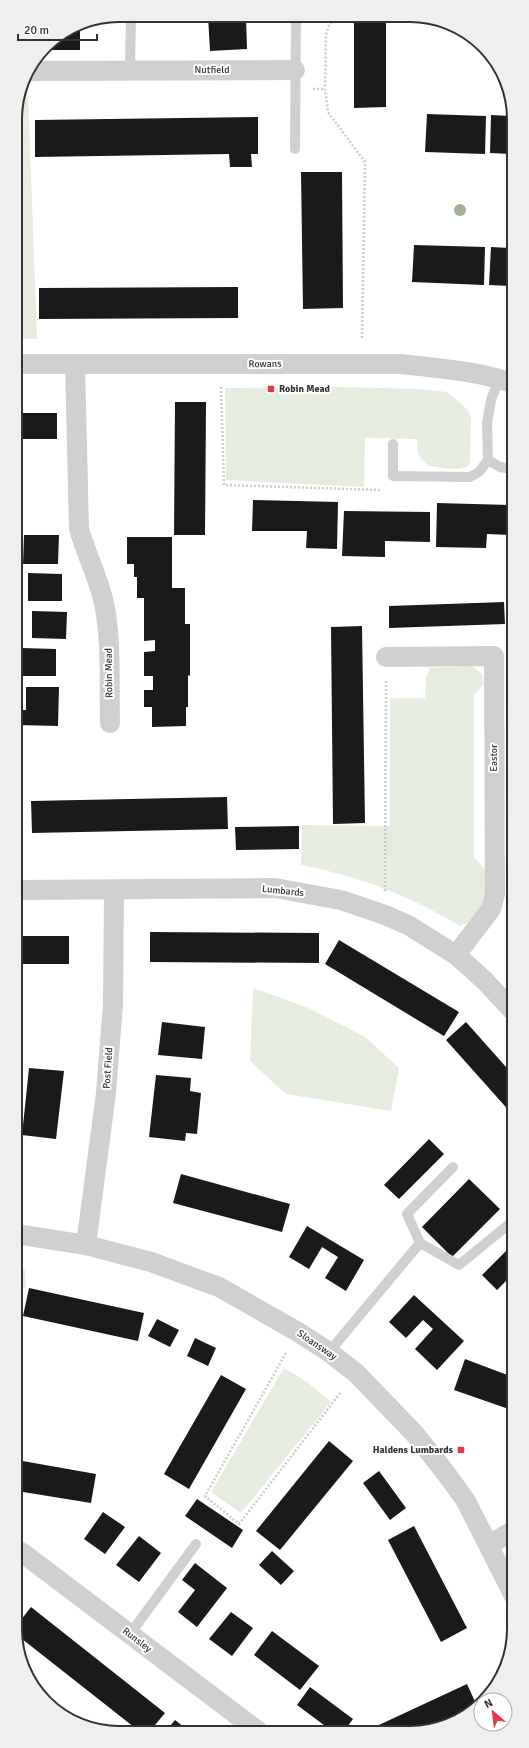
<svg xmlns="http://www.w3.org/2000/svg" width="529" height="1748" font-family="Signika,sans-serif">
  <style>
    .green { fill: #e6ecdf }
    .building { fill: #1a1a1a }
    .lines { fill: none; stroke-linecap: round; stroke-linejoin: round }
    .path { stroke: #cdcdcd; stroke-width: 2.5; stroke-dasharray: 2 2; stroke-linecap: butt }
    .lane { stroke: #d0d0d0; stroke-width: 10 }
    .street { stroke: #d0d0d0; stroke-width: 20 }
    .tree { fill: #a2b095 }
    .poi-dot { fill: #e63946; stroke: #fff; stroke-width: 1.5 }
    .labels { text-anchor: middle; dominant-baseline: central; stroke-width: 4; stroke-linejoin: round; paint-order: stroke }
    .street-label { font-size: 10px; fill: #333; stroke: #fff }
    .poi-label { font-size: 10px; font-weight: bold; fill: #333; stroke: #fff; text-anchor: start }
    .rim { fill: none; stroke: #333; stroke-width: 2 }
  </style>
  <rect width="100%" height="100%" fill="#fff"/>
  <path class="green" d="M27,73l1,19 9,247 -22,-1v-226l8,-33z
    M341,387l77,2 29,3 21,18 3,7 -1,47c-10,9 -30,3 -42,2l-10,-12 -1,-15 -52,-1 -1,49 -138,-7 -1,-92z
    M472,666l10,8 2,10 -10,11v162l12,14v25l-5,12 -6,11 -15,7c-52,-31 -99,-49 -159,-61l1,-40 88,1v-128h35l1,-21 4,-9z
    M253,988l58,21 54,28 34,31 -8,43 -105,-17 -36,-33z
    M17,1269l8,1 1,18 -9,2z
    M284,1368l23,14 24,20 -90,111 -30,-21z"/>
  <path class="building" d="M208,16h38l1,33 -37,2z
    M392,17h39l4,4 -43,1z
    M354,18h32v89l-32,1z
    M80,23v27h-35l1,-5z
    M427,114l59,2 -1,38 -60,-2z
    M491,115l21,1v38l-22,-1z
    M258,117v37h-7l1,13h-22l-1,-13 -194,3v-37z
    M301,172h41l1,136 -40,1z
    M414,245l71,2 -1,38 -72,-3z
    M491,247l21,1v38l-23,-1z
    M238,287v31l-199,1v-31z
    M175,402h31l-1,133h-31z
    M16,413h41v26h-41z
    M253,500l85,2 -1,47 -31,-1 1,-17h-55z
    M437,503l76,2v30l-26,-1 -1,14 -50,-1z
    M344,511l86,1v30l-45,-1v16l-43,-1z
    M24,535h35l-1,29h-35z
    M127,537h45v51h13v36h5v52l-2,-1v32h-2v19l-34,1v-20h-8v-17h9v-14h-9v-24l11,-1v-11l-11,1v-43h-7v-21h-3v-13h-7z
    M28,573l34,1v27h-34z
    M504,602l1,22 -116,4v-22z
    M32,611l35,1 -1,27 -34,-1z
    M362,626l3,197 -32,1 -2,-197z
    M21,648l35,1v27h-35z
    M26,687h33l-1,39 -42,-1v-15h10z
    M227,797l1,32 -196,4 -1,-32z
    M299,826v23l-63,1 -1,-23z
    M150,932l169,1v30l-169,-1z
    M16,936h53v28h-53z
    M339,940l120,72 -15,24 -119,-72z
    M162,1022l43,5 -3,32 -44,-4z
    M466,1022l47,53v40l-67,-75z
    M29,1068l35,3 -8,68 -34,-4z
    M156,1075l35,3 -1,13 11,2 -4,41 -11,-1 -1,8 -36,-4z
    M429,1139l15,15 -45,45 -15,-14z
    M181,1174l109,30 -8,28 -109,-29z
    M469,1179l31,30 -48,48 -30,-30z
    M307,1226l57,34 -18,31 -21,-13 13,-21 -16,-10 -13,22 -20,-12z
    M513,1244v30l-16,16 -15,-15z
    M29,1288l115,25 -6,28 -115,-25z
    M414,1295l50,46 -27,29 -22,-21 18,-20 -10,-9 -17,18 -17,-16z
    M157,1319l22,11 -9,17 -22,-11z
    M195,1338l21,10 -8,18 -21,-10z
    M465,1359l48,18 1,34 -60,-21z
    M221,1375l25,14 -57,100 -25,-15z
    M329,1441l24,20 -73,89 -24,-19z
    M17,1460l79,14 -5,29 -74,-12z
    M379,1471l27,37 -16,12 -27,-37z
    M197,1499l46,31 -11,18 -47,-32z
    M103,1512l22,15 -20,27 -21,-15z
    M414,1526l53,102 -26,14 -53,-102z
    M139,1536l22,17 -22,29 -23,-17z
    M272,1551l22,20 -13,14 -22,-20z
    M195,1563l32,25 -30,39 -19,-15 17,-22 -13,-10z
    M31,1607l134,106 -15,18h-11l-122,-96v-10z
    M231,1612l22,16 -21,28 -23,-17z
    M272,1631l47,35 -19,24 -46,-35z
    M467,1684l10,22 -12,10 -35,15h-64z
    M310,1687l43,32 -9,12h-12l-35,-26z
    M175,1720l14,11h-23z"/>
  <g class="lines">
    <path class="path" d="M337,16l-8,9 -3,10 -1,54 3,23 37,50 -3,178
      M313,89h12
      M221,387l3,98 157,5
      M385,891l1,-211
      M286,1353l-81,143 34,28 102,-132"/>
    <path class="lane" d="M130,69l1,-54
      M295,149l1,-133
      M393,444v32l77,1 9,-5 9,-12 -1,-37 4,-23 8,-21
      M488,460l12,7 12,2
      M16,759v131
      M420,1243l39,22 50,-41
      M329,1352l91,-109 -13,-29 46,-47
      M130,1634l66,-90"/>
    <path class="street" d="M28,71l267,-1
      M15,364h385c37,4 76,7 112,19
      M75,364l4,165c7,24 18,46 24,70 9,36 6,86 7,124
      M386,657l108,-1 1,238 -4,15 -35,46
      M16,890l259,-2 66,12 44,15 23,10 48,30 28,25 29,31
      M16,1234l70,11 65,17 68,25 79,45 31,20 27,21 58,60 31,39 21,29 48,95
      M86,1245l20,-152 7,-89 1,-114
      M489,1545l25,-15
      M17,1550l7,4 234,177"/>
  </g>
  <circle class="tree" cx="460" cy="210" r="6"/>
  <g class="poi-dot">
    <rect x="267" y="385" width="8" height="8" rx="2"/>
    <rect x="457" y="1446" width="8" height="8" rx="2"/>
  </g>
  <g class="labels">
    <g class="street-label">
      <text x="212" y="70">Nutfield</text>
      <text transform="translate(265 364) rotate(-1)">Rowans</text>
      <text transform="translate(109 673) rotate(-91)">Robin Mead</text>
      <text transform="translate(494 758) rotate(-90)">Eastor</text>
      <text transform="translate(283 891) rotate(6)">Lumbards</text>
      <text transform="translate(108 1068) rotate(-86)">Post Field</text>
      <text transform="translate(317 1345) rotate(34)">Sloansway</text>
      <text transform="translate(137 1640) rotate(37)">Runsley</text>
    </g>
    <g class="poi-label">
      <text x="279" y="389">Robin Mead</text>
      <text x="453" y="1450" text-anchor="end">Haldens Lumbards</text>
    </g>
  </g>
  <path d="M0 0H529V1748H0ZM119 22H410A97 97 0 0 1 507 119V1629A97 97 0 0 1 410 1726H119A97 97 0 0 1 22 1629V119A97 97 0 0 1 119 22Z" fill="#efefef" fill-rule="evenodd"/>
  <path class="rim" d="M119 22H410A97 97 0 0 1 507 119V1629A97 97 0 0 1 410 1726H119A97 97 0 0 1 22 1629V119A97 97 0 0 1 119 22Z"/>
  <g transform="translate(493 1712) rotate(332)"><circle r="19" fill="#ffffff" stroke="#adadad"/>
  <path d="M0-3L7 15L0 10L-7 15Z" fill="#e63946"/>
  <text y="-6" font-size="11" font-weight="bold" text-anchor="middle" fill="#333333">N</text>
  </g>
  <path d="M18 34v6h79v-6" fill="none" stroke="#333333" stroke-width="2"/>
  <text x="24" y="34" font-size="12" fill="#333333" stroke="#ffffff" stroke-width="3" paint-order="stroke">20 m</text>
</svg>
